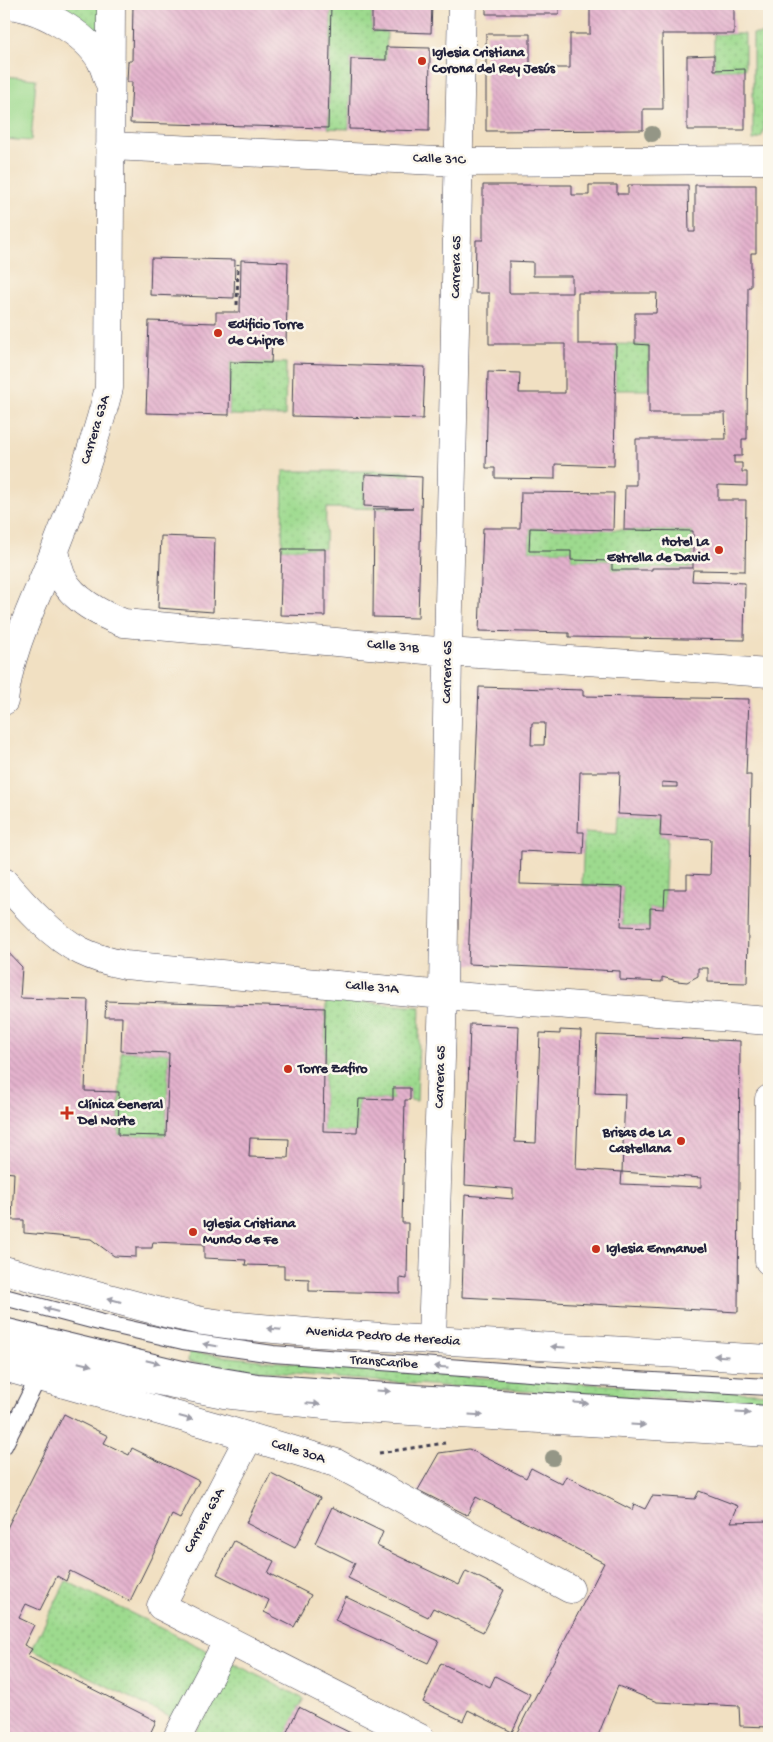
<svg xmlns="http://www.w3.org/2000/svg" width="773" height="1742" font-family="'Gochi Hand',sans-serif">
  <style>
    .grass { fill: url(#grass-dots); stroke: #607e64 }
    .garden { fill: #9dda8e; stroke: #607e64 }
    .building { fill: url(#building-back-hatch); fill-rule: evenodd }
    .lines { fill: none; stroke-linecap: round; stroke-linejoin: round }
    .lane-casing { stroke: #413e4f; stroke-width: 18 }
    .street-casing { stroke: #413e4f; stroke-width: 29 }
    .highway-casing { stroke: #413e4f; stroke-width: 29 }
    .path { stroke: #413e4f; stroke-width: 3; stroke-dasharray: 4 4; stroke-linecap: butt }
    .lane { stroke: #fff; stroke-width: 16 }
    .street { stroke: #fff; stroke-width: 28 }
    .highway { stroke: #fff; stroke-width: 28 }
    .tree { fill: #949686 }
    .oneway { fill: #9c9ca7 }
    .poi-dot { fill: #c8321e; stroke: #fbf7ec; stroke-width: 2 }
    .labels { text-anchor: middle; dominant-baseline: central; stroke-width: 5; stroke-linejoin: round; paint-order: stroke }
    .poi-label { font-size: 14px; font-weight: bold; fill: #22223b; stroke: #fbf7ec; text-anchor: start }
    .street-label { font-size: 14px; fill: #22223b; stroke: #fbf7ec }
  </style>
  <defs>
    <pattern id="grass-dots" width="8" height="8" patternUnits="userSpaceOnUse" patternTransform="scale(1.25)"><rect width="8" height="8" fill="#9dda8e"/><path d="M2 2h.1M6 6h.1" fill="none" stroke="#87bb7b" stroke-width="1.8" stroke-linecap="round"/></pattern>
    <pattern id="building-back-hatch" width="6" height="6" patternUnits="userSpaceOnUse" patternTransform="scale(1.25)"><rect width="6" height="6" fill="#e4b2cd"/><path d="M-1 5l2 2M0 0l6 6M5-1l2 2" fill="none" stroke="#c399b1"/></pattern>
  </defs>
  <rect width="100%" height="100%" fill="#fbf7ec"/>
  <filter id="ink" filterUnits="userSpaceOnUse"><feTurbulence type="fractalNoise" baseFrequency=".02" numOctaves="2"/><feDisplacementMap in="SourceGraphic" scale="10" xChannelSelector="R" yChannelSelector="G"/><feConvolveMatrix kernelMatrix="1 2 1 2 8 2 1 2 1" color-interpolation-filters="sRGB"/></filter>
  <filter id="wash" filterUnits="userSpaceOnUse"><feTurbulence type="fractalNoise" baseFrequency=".0096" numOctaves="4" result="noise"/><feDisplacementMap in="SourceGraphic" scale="20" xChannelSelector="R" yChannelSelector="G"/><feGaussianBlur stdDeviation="1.12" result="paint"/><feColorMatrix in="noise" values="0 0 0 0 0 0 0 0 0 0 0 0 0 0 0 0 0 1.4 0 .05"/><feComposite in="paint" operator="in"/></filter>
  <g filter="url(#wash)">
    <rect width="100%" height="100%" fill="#f1e0c2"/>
    <path class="grass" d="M48,4h52v39z
      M331,4h41v27l15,1 -1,28 -35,-1 -2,70 -21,-1z
      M714,34h31v35l-31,1z
      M753,34h12l-1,96c-1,7 -4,9 -11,10z
      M616,344l33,1v45h-34z
      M230,362l56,1 -1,53 -56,-1z
      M283,471h127v5l-45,-2 -1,31 57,4 -95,-1 -1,41h-43z
      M530,528l163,3v37h-41v2h-40v-9l-41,-1v-9h-42z
      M618,814l43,2 -1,20h7l-3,73 -14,-1v19l-29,-1 2,-39 -41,-2 2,-53 33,2z
      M326,999l94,8 -3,94 -7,-1v-12h-16l-1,12 -34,-1 -2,33 -34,-1z
      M121,1051l48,2 -3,83 -48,-1z
      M189,1352c192,24 387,30 580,42v11c-193,-12 -389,-18 -581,-43z
      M66,1581l144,71 -34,68 -144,-71z
      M231,1662l73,37 -20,39h-88l-3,-1z"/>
    <path class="garden" d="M4,76l32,3 -5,62 -27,-2z"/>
    <g id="blocks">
      <path class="building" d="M133,4h198l-3,124 -198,-5 2,-41h-5l1,-21h4z
        M372,4h60l-1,29 -59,-2z
        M486,4h73v10h-73z
        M590,4h144v30h-72l1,75h-20v21l-157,1v-97h44v34h40v-34h20z
        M386,47l44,1 -1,83 -80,-2 2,-70 35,1z
        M714,55v15l31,-1v61h-58v-74z
        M483,185h89v10h17v-10h28v9h11v-9h60l1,47h6v-47h61v68h-5v34h-3l-1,152h-5v17h-8v7h8v9h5v14l-29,-1v15h28l-1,71 -52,-1 -1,11 53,2 -1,57 -175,-3v-4l-90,-2 4,-103h37l1,-36 93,1 -1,37 -83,-2 -1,23h42v9l41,1v9h40v-2h41v-37l-69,-1 1,-45h11v-46h90l-1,-26h-76v-68l-14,-1v-31h21l1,-20h-79v51h38l-2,122 -59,-2v15l-60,-1v-10h-9l2,-96 32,1 -1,20h46v-49h-76v-51h-14l1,-53h7zM509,261l24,1v14h39v17h-63z
        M151,258l84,2 -1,38 -84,-3z
        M241,260l47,2 -2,81 -14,-1 -1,21 -41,-1 -1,53 -83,-2 3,-92 67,2v-11h24z
        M293,363l132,4 -2,52 -131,-3z
        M365,474l57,3 -4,141 -45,-1 1,-108 39,-1 -49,-2z
        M161,536l54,2 -2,74 -55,-4z
        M282,549h43v67l-45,-1z
        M479,687l104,3v6l166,3 -3,76h5l-4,208 -39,-1v-14h-10v8l-11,6 -10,-1 -15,-4v5l-42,-2v-9l-152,-7zM532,723h13l-1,22h-13zM580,772h40l-2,42 43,2 -1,20 51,3 -1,36 -23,-1v15h-22l-1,20 -14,-1v19l-29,-1 2,-39 -103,-3 1,-33 62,3 1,-22h-6zM662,782l15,1v4h-15z
        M4,948l18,19 -2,31 68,2 -3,91 34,1 -1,43 48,1 3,-83 -48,-2 1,-34h-17l1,-16 219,7 -2,123 34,1 2,-33 34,1v-12h17v12h-5l-3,123h6l-1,56 -7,-1v15l-91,-2v-12l-25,-1v-12l-39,-1 1,-5 -42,-2v-14l-51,-2 -1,6h-16v9l-22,-1 -23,-17 -67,-6v-13h-12l2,-47 -10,-1zM250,1138l39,1 -1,19 -39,-1z
        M470,1024l49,2 -4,116 21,1 4,-110 20,1v-4l21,1 -5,138 46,3 3,-78 -30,-1 2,-58 143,6 -2,271 -276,-15 3,-102 48,4v-10l-48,-4zM622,1172l79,6v9l-80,-3z
        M64,1414l44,22 -4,7 25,12 3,-7 67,33 -19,38 -8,-4 -42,86 -60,-30 -4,10 -9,-5 -17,34 -14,-6 -7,14 15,7 -10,20 8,4 -5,7 129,65 -8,17h-144v-17l1,-3 -1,-1v-183z
        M469,1449l57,29 5,-10 31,16 4,-8 66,34 2,-6 11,5 7,-13 43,3 4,-8 39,15 -7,16 38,-1v206l-29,-1 -1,-20 -82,-4 -39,-16 -21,52h-83l90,-175 -128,-66 -9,18 -49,-25 21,-37z
        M271,1473l49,25 -25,50 -49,-25z
        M332,1507l51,25 -6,14 82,39 7,-14 38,19 -21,42 -50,-24 -5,9 -80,-39 7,-15 -40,-20z
        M234,1541l40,20 -6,12 43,22 -17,32 -30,-15 5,-12 -52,-26z
        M346,1597l93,44 -11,22 -93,-43z
        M441,1663l49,24 5,-11 35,18 -18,38 -44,-22 -5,11 -40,-19z
        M299,1707l27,14 35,17h-77z"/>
    </g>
  </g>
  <g filter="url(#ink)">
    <use href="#blocks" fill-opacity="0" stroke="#413e4f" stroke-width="1"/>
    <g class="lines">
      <g class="lane-casing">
        <path id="lane" d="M4,1297l95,25 84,19 90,13 323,24 173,9
          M4,1326l187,45 66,11 158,11 354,21
          M4,1446l34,-68"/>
      </g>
      <g class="street-casing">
        <path id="street" d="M4,5c32,0 82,28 97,56 3,6 5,13 7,19
          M110,146l350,16 309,-2
          M55,550c2,9 3,19 7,27 10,22 40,38 62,46l324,29 321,21
          M4,701c6,-54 32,-101 51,-151 21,-53 40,-107 54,-162l2,-384
          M4,882c21,24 49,55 77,69 14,7 29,11 44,14l318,30 326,26
          M769,1099v162
          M432,1340l11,-345 5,-343 14,-648
          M4,1367l213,60 119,36 234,126
          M249,1437l-88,169 259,132
          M177,1738l51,-98"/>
      </g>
      <g class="highway-casing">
        <path id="highway" d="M4,1270l161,43 37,8 37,5 79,7 114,7 337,19
          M4,1342l124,33 96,19 33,4 87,9 425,26"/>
      </g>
      <path class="path" d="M237,305l1,-41
        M379,1453l66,-10"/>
      <use href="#lane" class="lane"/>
      <use href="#street" class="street"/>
      <use href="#highway" class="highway"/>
    </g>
    <g class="tree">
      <circle cx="652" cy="134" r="8"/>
      <circle cx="553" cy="1458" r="8"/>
    </g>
    <defs><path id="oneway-solid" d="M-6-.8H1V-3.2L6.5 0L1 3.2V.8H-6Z" transform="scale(1.25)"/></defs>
    <g class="oneway">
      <use href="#oneway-solid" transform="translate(114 1300) rotate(-165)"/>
      <use href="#oneway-solid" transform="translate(51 1310) rotate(-165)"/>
      <use href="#oneway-solid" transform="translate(274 1329) rotate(-175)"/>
      <use href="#oneway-solid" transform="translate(210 1345) rotate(-171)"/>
      <use href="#oneway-solid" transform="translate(558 1347) rotate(-177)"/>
      <use href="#oneway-solid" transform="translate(721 1356) rotate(-177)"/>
      <use href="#oneway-solid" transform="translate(153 1362) rotate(14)"/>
      <use href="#oneway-solid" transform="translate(85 1364) rotate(14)"/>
      <use href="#oneway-solid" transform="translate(441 1367) rotate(-176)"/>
      <use href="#oneway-solid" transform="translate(383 1391) rotate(4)"/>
      <use href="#oneway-solid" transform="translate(581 1403) rotate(3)"/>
      <use href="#oneway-solid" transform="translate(313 1404) rotate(5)"/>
      <use href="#oneway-solid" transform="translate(743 1413) rotate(4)"/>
      <use href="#oneway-solid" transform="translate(476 1415) rotate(3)"/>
      <use href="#oneway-solid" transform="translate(186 1418) rotate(15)"/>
      <use href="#oneway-solid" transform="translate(638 1425) rotate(3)"/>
    </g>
  </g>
  <g class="poi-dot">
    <circle cx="422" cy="61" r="5"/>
    <circle cx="218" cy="333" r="5"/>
    <circle cx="719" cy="550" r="5"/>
    <circle cx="288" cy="1069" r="5"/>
    <path d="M64.5 1105.5h5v5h5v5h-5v5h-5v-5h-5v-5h5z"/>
    <circle cx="681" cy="1141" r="5"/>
    <circle cx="193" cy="1232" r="5"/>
    <circle cx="596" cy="1249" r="5"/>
  </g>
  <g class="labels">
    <g class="poi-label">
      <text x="432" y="53">Iglesia Cristiana<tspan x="432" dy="16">Corona del Rey Jesús</tspan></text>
      <text x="228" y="325">Edificio Torre<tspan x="228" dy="16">de Chipre</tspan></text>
      <text x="709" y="542" text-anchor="end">Hotel La<tspan x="709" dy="16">Estrella de David</tspan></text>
      <text x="298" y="1069">Torre Zafiro</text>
      <text x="78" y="1105">Clínica General<tspan x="78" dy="16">Del Norte</tspan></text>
      <text x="671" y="1133" text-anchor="end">Brisas de La<tspan x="671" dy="16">Castellana</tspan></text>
      <text x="203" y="1224">Iglesia Cristiana<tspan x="203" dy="16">Mundo de Fe</tspan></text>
      <text x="606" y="1249">Iglesia Emmanuel</text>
    </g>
    <g class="street-label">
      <text transform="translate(439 160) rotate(2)">Calle 31C</text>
      <text transform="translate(457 267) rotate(-89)">Carrera 65</text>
      <text transform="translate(96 430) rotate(-73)">Carrera 63A</text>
      <text transform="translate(393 647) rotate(5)">Calle 31B</text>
      <text transform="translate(448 672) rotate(-89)">Carrera 65</text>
      <text transform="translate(372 988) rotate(5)">Calle 31A</text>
      <text transform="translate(441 1077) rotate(-88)">Carrera 65</text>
      <text transform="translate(383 1337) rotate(4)">Avenida Pedro de Heredia</text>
      <text transform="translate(384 1363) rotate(4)">TransCaribe</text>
      <text transform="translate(298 1452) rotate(17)">Calle 30A</text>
      <text transform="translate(205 1521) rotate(-62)">Carrera 63A</text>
    </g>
  </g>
  <rect width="773" height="1742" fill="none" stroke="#fbf7ec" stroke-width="20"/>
</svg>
